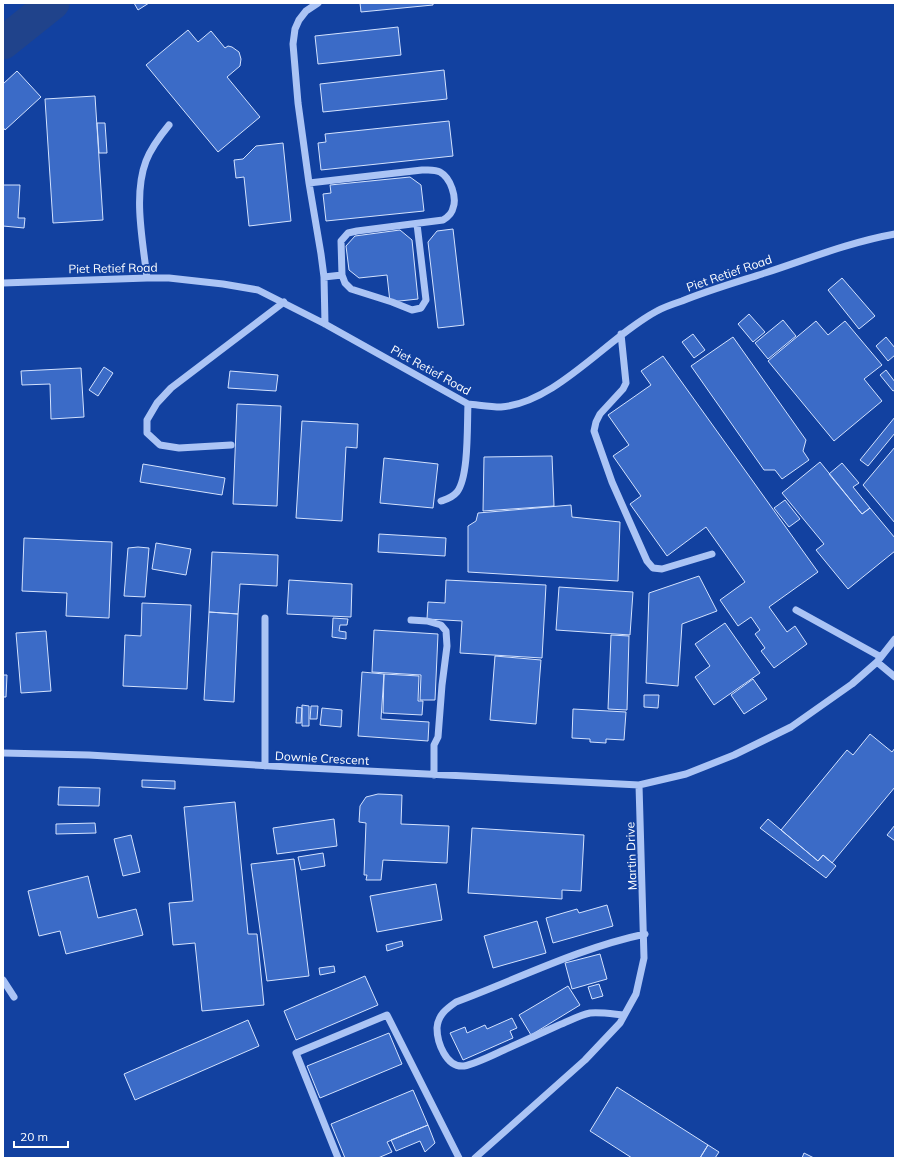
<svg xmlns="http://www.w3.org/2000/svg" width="898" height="1161" font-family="Mulish,sans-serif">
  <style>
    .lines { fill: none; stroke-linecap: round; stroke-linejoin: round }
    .river { stroke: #20438b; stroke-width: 33 }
    .building { fill: #3b6bc7; stroke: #d3e2fe }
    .minor { stroke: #abc4f5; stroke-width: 7 }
    .labels { text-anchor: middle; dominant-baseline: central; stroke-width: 3.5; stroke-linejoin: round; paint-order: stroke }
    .street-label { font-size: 12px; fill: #fff; stroke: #1241a0 }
  </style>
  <rect width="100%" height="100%" fill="#1241a0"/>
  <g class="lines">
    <path class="river" d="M3,43l50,-40"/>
  </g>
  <path class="building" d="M134,3h15l-11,7z
    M360,3h73v2l-72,7z
    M398,27l3,28 -83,9 -3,-28z
    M188,30l10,12 13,-11 14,17 3,-2 4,1 7,5 2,7 -1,7 -13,11 33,40 -42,35 -72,-87z
    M444,70l3,29 -124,13 -3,-28z
    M17,71l24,26 -36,33 -2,-3v-43z
    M95,96l8,124 -50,3 -8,-124z
    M449,121l4,35 -132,14 -3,-27 8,-1 -1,-8z
    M97,123h8l2,30h-8z
    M283,143l8,78 -42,5 -5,-49 -8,1 -2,-18 9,-1 13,-13z
    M410,177l11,8 3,26 -98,10 -3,-27 8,-1 -1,-8z
    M3,185h17l-2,33h7l-1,10 -21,-2z
    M453,229l11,96 -26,3 -10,-86 9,-11z
    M400,230l12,10 6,59 -28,3 -3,-27 -28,3 -10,-8 -3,-24 9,-10z
    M842,278l33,38 -16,13 -31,-39z
    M749,314l16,18 -12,10 -15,-18z
    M783,320l13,16 -28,23 -13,-16z
    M816,321l12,14 17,-14 37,44 -18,14 18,22 -48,40 -66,-80z
    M693,334l12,16 -11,8 -12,-16z
    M733,337l73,103 -3,11 6,9 -27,19 -7,-9h-11l-73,-104z
    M886,337l9,11v7l-7,6 -12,-15z
    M663,356l155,216 -49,35 18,25 8,-6 12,18 -33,24 -13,-17 4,-3 -10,-14 5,-4 -9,-13 -13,9 -18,-26 25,-18 -39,-55 -39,29 -37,-52 11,-8 -28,-40 16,-11 -21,-30 43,-30 -10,-14z
    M104,367l9,6 -15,23 -9,-6z
    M81,368l3,49 -33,2 -1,-35 -28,1 -1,-14z
    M886,370l9,12v8l-2,1 -13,-16z
    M230,371l48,4 -2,16 -48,-3z
    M237,404l44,2 -4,100 -44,-2z
    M895,417v16l-27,33 -8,-6z
    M302,421l56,3 -1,24 -11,-1 -4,74 -46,-3z
    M895,447v76l-32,-38z
    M552,456l2,50 -71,5 1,-54z
    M384,458l54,6 -5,44 -53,-5z
    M820,462l42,52 8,-6 25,30v13l-47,38 -32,-39 8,-6 -42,-51z
    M842,463l17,20 -6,4 17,21 -8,6 -33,-40z
    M143,464l82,14 -3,17 -82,-13z
    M785,500l15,19 -11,8 -15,-19z
    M571,505l1,12 48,5 -2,59 -150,-9v-46l8,-5 2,-8z
    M379,534l67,4 -1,18 -67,-4z
    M24,538l88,4 -3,76 -43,-2 1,-23 -45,-2z
    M156,543l35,6 -5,26 -34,-6z
    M138,547l11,1 -4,49 -21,-1 4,-48z
    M212,552l66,3 -1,31 -37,-2 -2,30 -29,-2z
    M699,576l18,35 -35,13 -4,62 -32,-3 3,-90z
    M289,580l63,4 -1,33 -64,-3z
    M446,580l100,5 -4,73 -82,-5 2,-32 -35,-2 1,-17 17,1z
    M559,587l74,5 -3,43 -74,-5z
    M142,603l49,2 -4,84 -64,-3 2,-51 16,1z
    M209,612l29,2 -4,88 -30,-2z
    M333,618l15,1 -1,6h-7l-1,6 7,1v7l-14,-2z
    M725,623l35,50 -46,32 -19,-28 15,-11 -15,-22z
    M374,630l64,4 -3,66h-15l1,-25 -49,-3z
    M46,631l5,60 -30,2 -5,-60z
    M611,635l18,1 -2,74 -19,-1z
    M495,656l46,4 -5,64 -46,-4z
    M362,672l22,2 -3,45 48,3 -1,19 -70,-5z
    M384,674l35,2 -1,25h5l-1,14 -39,-2z
    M3,675h4l-1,22h-3z
    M753,679l14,20 -23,15 -13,-19z
    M644,695h15l-1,13 -14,-1z
    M302,705l7,1v20h-7z
    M311,706h7l-1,13h-7z
    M297,707l5,1 -1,15h-5z
    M322,708l20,2 -1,17 -21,-2z
    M573,709l53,3 -2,28 -18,-1v4l-16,-1v-3l-18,-1z
    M870,734l22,18 3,-4v39l-63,76 -9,-8 -5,6 -37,-31 66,-80 6,5z
    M142,780l33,1v8l-33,-2z
    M59,787l41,1 -1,18 -41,-1z
    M378,794l24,1 -1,29 48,2 -2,37 -64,-3 -2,20h-15l1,-5h-3l2,-52 -7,-1 1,-16 6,-9z
    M235,802l13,132h9l7,71 -62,6 -7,-68 -22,2 -4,-42 24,-2 -9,-94z
    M334,819l3,27 -60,8 -4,-26z
    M768,819l50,42 5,-6 13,11 -10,12 -66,-50z
    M95,823l1,10 -40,1v-10z
    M895,825v16l-8,-6z
    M472,828l112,7 -3,56 -19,-1v9l-94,-6z
    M131,835l9,37 -17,4 -9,-37z
    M323,853l2,13 -24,4 -3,-13z
    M294,859l15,117 -42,5 -16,-117z
    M88,876l10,42 38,-9 7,26 -77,19 -6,-23 -21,5 -11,-45z
    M436,884l6,36 -65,12 -7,-36z
    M607,905l6,21 -60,17 -7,-25 31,-9 2,4z
    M537,921l9,32 -53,15 -9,-32z
    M402,941l1,5 -16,5 -1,-6z
    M600,954l7,25 -35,10 -7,-26z
    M334,966l1,6 -15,3 -1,-7z
    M365,976l13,29 -82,35 -12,-29z
    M599,984l4,12 -11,3 -4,-12z
    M568,986l12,19 -49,30 -12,-20z
    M512,1018l5,10 -7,3 3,7 -50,22 -13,-27 15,-6 2,6 18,-8 2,4z
    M248,1020l11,26 -124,54 -11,-26z
    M389,1033l13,31 -82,34 -13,-32z
    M617,1087l91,58 -8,13h-68l-42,-27z
    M413,1090l15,35 -41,17 5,10 -14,6h-33l-14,-34z
    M428,1125l7,18 -10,9 -5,-11 -24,10 -5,-11z
    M708,1145l11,7 -4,6h-15z
    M804,1153l10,5h-12z"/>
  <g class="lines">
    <path class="minor" d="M318,3l-12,8 -7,9 -4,9 -2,15 5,59 11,80 12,71 3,23 1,47
      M309,183l113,-13c6,0 13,-1 18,2 11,6 17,26 13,36 -1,6 -5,9 -10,12l-86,11 -9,2 -7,8 1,34 3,8 6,6 41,13 20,8 9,-2 5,-8 -9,-76
      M324,277l18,-2
      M147,278c-4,-36 -14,-83 -1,-117 5,-13 14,-25 23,-36
      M3,283l144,-5h22l54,6 35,6 67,34 143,80c11,1 22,3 33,3 55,-4 107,-70 156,-96 7,-4 16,-7 25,-10 27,-11 55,-19 83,-28 43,-14 85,-31 130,-39
      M621,334l5,49 -3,6 -23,25 -4,8 -2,9 18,51 35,79 6,7 9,1 50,-15
      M231,445l-52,3 -19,-3 -13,-12v-13l10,-17 14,-15 113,-86
      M441,501c6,-2 11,-3 16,-9 12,-15 10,-68 11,-88
      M796,610l85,47
      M411,620l16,1 14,4 5,6 1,15 -5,39 -4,52 -4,8v30
      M877,662l18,15
      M3,753l86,2 200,12 350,18 47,-11 48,-19 57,-28 61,-43 25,-22 18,-23
      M265,766v-148
      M3,980l11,17
      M624,1015c-11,-1 -23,-3 -34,-2 -10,2 -21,8 -31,12 -18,8 -37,17 -55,25 -11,5 -29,14 -40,16 -18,2 -27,-24 -27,-38 1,-13 9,-19 19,-26 62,-23 123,-54 189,-68
      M338,1158l-42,-105 91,-38 72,143
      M475,1158l110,-98 35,-37 16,-29 8,-36 -5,-173"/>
  </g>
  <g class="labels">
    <g class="street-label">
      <text transform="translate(113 268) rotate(-1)">Piet Retief Road</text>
      <text transform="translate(729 273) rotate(-19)">Piet Retief Road</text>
      <text transform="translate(431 370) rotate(29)">Piet Retief Road</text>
      <text transform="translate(322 758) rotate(3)">Downie Crescent</text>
      <text transform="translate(631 856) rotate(-92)">Martin Drive</text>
    </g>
  </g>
  <rect width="898" height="1161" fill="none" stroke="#ffffff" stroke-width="8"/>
  <path d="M14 1141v6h54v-6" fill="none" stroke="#ffffff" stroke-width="2"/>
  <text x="20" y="1141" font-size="12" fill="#ffffff" stroke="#1241a0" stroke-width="3" paint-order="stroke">20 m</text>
</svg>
